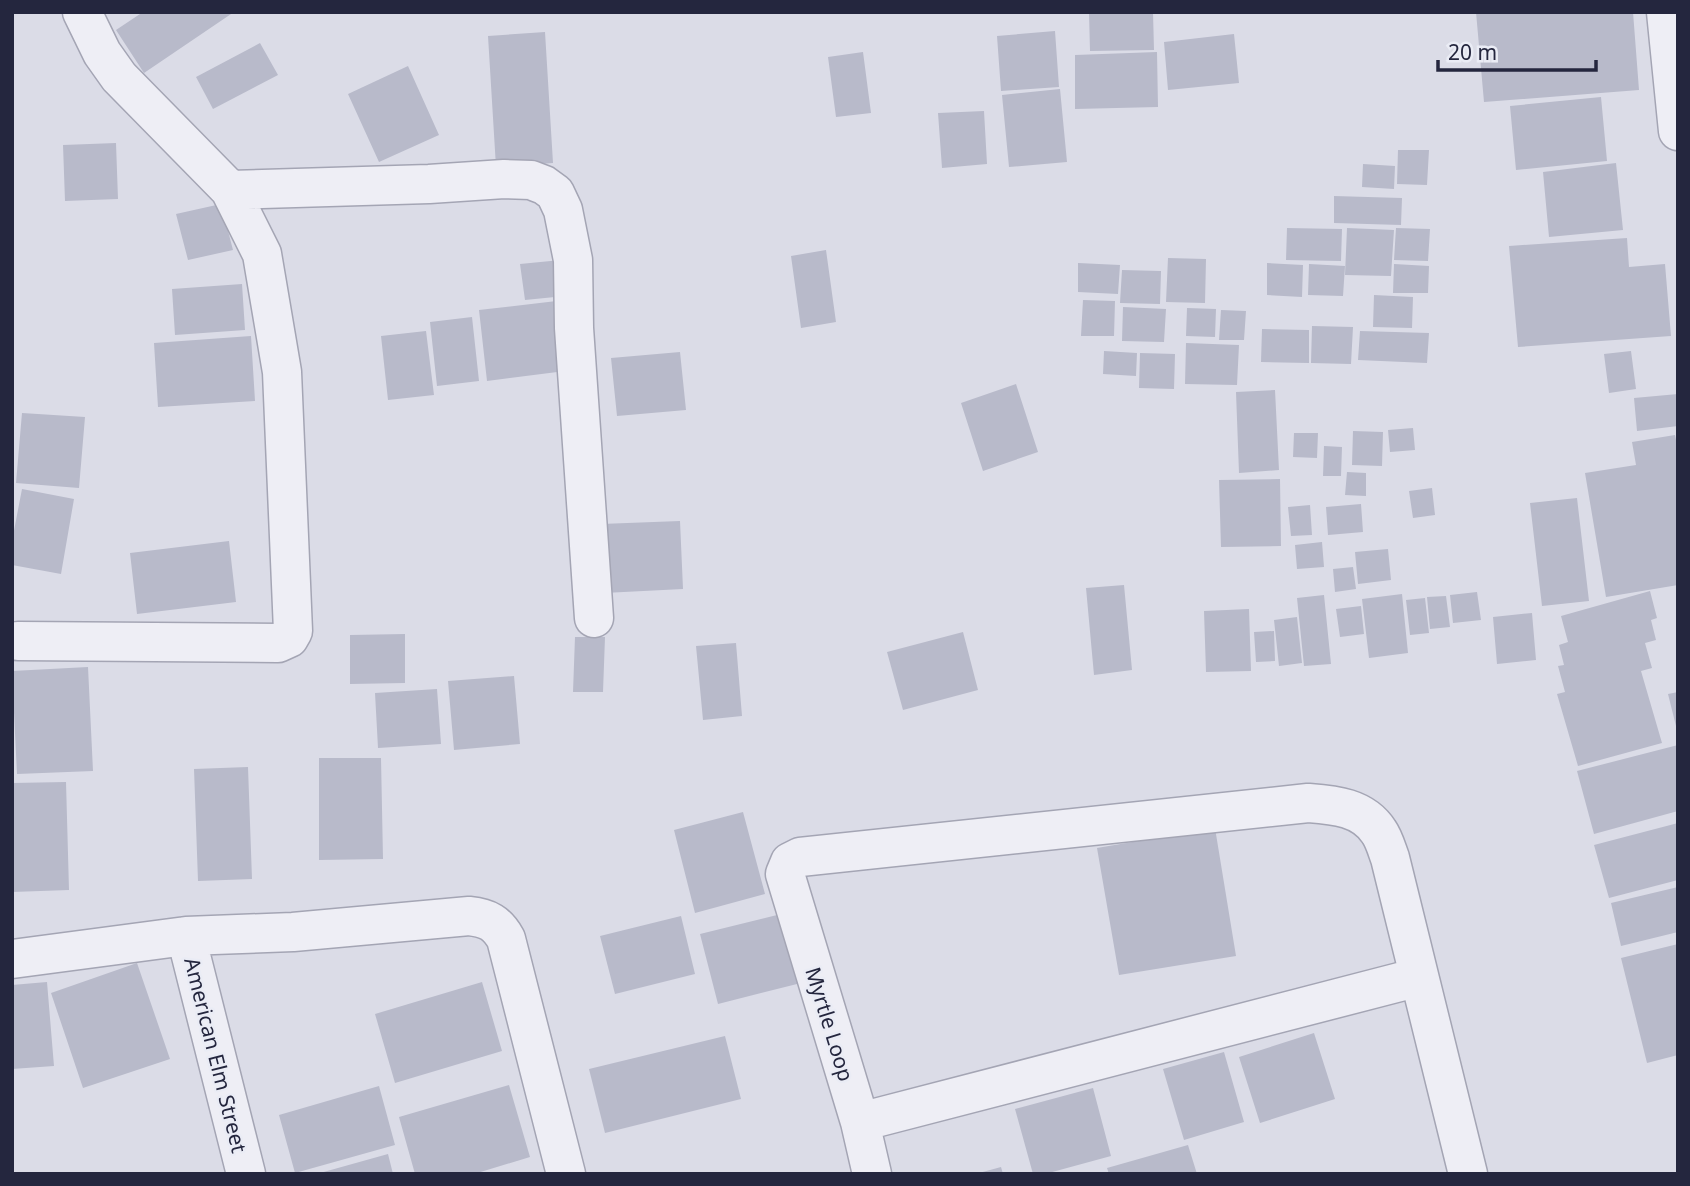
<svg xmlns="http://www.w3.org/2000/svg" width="1690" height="1186" font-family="'Noto Sans',sans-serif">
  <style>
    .building { fill: #b8baca }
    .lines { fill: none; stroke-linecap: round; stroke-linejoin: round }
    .street-casing { stroke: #a4a5b4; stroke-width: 41 }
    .street { stroke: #eeeef5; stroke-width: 38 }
    .labels { text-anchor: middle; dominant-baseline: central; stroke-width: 5; stroke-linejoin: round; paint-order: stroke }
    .street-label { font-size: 21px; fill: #24263e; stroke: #eaecf5 }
  </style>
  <rect width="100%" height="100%" fill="#dbdce7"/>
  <path class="building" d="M143,12h91l-90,61 -28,-43z
    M1089,12h64l1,38 -64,1z
    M1476,12h157l6,78 -155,12z
    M1055,31l4,56 -58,4 -4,-55z
    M545,32l8,131 -57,4 -8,-131z
    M1234,34l5,49 -71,7 -4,-48z
    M260,43l18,32 -65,34 -17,-32z
    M863,52l8,61 -35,4 -8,-60z
    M1157,52l1,55 -83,2v-54z
    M408,66l31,69 -60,27 -31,-68z
    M1060,89l7,73 -58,5 -7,-72z
    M1601,97l6,64 -91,9 -6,-64z
    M984,111l3,53 -45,4 -4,-55z
    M116,143l2,56 -53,2 -2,-56z
    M1398,150h31l-2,35 -30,-1z
    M1616,163l7,67 -74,7 -6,-65z
    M1363,164l32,2 -1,23 -32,-2z
    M1334,196l68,2 -1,27 -67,-2z
    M221,204l12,46 -45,10 -12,-46z
    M1287,228l55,1 -1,32 -55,-1z
    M1347,228l47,2 -3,46 -46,-1z
    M1396,228l34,1 -2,32 -34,-1z
    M1627,238l2,29 36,-3 6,72 -153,11 -9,-101z
    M826,250l10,72 -35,6 -10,-72z
    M1168,258l38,1 -1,44 -39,-1z
    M561,260l4,36 -40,4 -5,-36z
    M1078,263l42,2 -2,29 -40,-2z
    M1267,263l36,2 -1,32 -35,-2z
    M1309,264l36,2 -2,30 -35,-1z
    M1394,264l35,2 -1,27h-35z
    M1122,270l39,1 -1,33 -40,-1z
    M242,284l3,46 -70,5 -3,-46z
    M1374,295l39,2 -1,31 -39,-1z
    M565,300l8,70 -86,11 -8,-71z
    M1083,300l32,1 -1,35h-33z
    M1123,307l43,2 -2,33 -42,-1z
    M1187,308l29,1 -1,28 -29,-1z
    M1221,310l25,1 -2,29h-25z
    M472,317l7,64 -42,5 -7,-64z
    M1312,326l41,1 -2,37 -40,-1z
    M1262,329l47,1v33l-48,-1z
    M426,331l8,64 -46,5 -7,-64z
    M1360,331l69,2 -2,30 -69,-3z
    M251,336l4,65 -97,6 -4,-64z
    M1186,343l53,2 -2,40 -52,-1z
    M1104,351l33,2 -1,23 -33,-2z
    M1631,351l5,38 -27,4 -5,-39z
    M680,352l6,58 -69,6 -6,-58z
    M1140,353l35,1 -1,35 -35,-1z
    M1016,384l22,68 -55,19 -22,-68z
    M1275,390l4,80 -40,3 -3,-81z
    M1678,394v32l-41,5 -3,-33z
    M22,413l63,4 -6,71 -63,-5z
    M1413,428l2,22 -25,2 -2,-22z
    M1353,431l30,1 -1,34 -30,-1z
    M1294,433h24l-1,25 -24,-1z
    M1675,435l3,15v135l-72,12 -21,-124 51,-8 -4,-23z
    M1324,446l18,1 -1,29h-18z
    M1347,472l19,1v23l-21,-1z
    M1280,479l1,67 -60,1 -2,-67z
    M1432,488l3,27 -22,3 -4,-27z
    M22,489l52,10 -13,75 -49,-9v-24z
    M1577,498l12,103 -47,5 -12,-103z
    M1361,504l2,28 -35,3 -2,-28z
    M1310,505l2,30 -21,1 -3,-29z
    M680,521l3,68 -79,4 -3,-69z
    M229,541l7,61 -99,12 -7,-61z
    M1322,542l2,25 -27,2 -2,-24z
    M1388,549l3,31 -33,4 -3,-32z
    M1353,567l3,22 -21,3 -2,-23z
    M1124,585l8,85 -38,5 -8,-87z
    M1650,591l7,27 -6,2 5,20 -11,3 7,25 -11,3 21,72 -84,23 -21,-72 8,-2 -7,-26 6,-1 -5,-20 9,-3 -7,-26z
    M1477,592l4,28 -28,3 -3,-28z
    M1402,594l6,59 -39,5 -7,-59z
    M1324,595l7,69 -27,2 -7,-68z
    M1446,596l4,31 -20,2 -3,-32z
    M1425,598l4,35 -19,2 -4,-35z
    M1361,606l3,28 -24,3 -4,-28z
    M1249,609l2,62 -45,1 -2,-61z
    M1532,613l4,47 -39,4 -4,-47z
    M1297,617l5,46 -23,3 -5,-46z
    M1274,631l1,30 -19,1 -2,-30z
    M963,632l15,58 -75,20 -16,-58z
    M405,634v49l-55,1v-49z
    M575,637h30l-2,55h-30z
    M736,643l6,73 -39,4 -7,-74z
    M88,667l5,104 -76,3 -5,-103z
    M514,676l6,68 -66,6 -6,-69z
    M437,689l4,55 -63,4 -3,-55z
    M1678,692v38h-1l-9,-36z
    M1678,745v66l-84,23 -17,-63z
    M319,758h62l2,101 -64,1z
    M248,767l4,112 -54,2 -4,-112z
    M66,782l3,108 -57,2v-109z
    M743,812l22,82 -70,19 -21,-83z
    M1678,823v57l-69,18 -15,-53z
    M1215,828l21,128 -117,19 -22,-127z
    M1678,887v45l-57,14 -10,-43z
    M785,913l16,70 -83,21 -18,-70z
    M681,916l14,58 -80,20 -15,-58z
    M1678,944v111l-31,8 -26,-105z
    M137,963l33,96 -87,29 -32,-95z
    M47,982l7,84 -42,3v-84z
    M482,982l20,69 -107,32 -20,-69z
    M1314,1033l21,66 -75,24 -21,-66z
    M725,1036l16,63 -136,34 -16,-64z
    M1224,1052l20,70 -60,18 -21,-71z
    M509,1085l21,72 -56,17h-59l-16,-57z
    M379,1086l16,59 -100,28 -16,-58z
    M1093,1088l18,68 -66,18h-12l-18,-65z
    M1188,1145l9,29h-88l-2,-6z
    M388,1154l5,20h-73v-1z
    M1001,1167l2,7h-24v-1z"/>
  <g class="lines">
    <g class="street-casing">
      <path id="street" d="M1666,12l12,119
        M230,190l199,-6 75,-5 27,1 13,5 11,8 8,17 10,50 1,68 20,290
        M18,641l260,2 11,-5 4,-7 -11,-259 -20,-118 -32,-64 -111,-113 -17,-24 -20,-41
        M186,936l60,238
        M12,959l174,-23 107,-4 176,-16c19,2 28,7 37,23l60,235
        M860,1122l559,-145
        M872,1174l-12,-52 -75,-248 5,-12 10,-5 508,-54c26,2 55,4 71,29 5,7 8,18 11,26l78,316"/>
    </g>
    <use href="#street" class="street"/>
  </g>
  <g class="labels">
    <g class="street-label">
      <text transform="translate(830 1024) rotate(73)">Myrtle Loop</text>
      <text transform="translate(216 1055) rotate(76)">American Elm Street</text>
    </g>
  </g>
  <rect width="1690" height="1186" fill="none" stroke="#24263e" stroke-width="28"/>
  <path d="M1438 60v10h158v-10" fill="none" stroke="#24263e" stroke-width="3.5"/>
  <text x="1448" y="60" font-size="21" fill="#24263e" stroke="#eaecf5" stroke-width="5" paint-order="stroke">20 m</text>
</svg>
